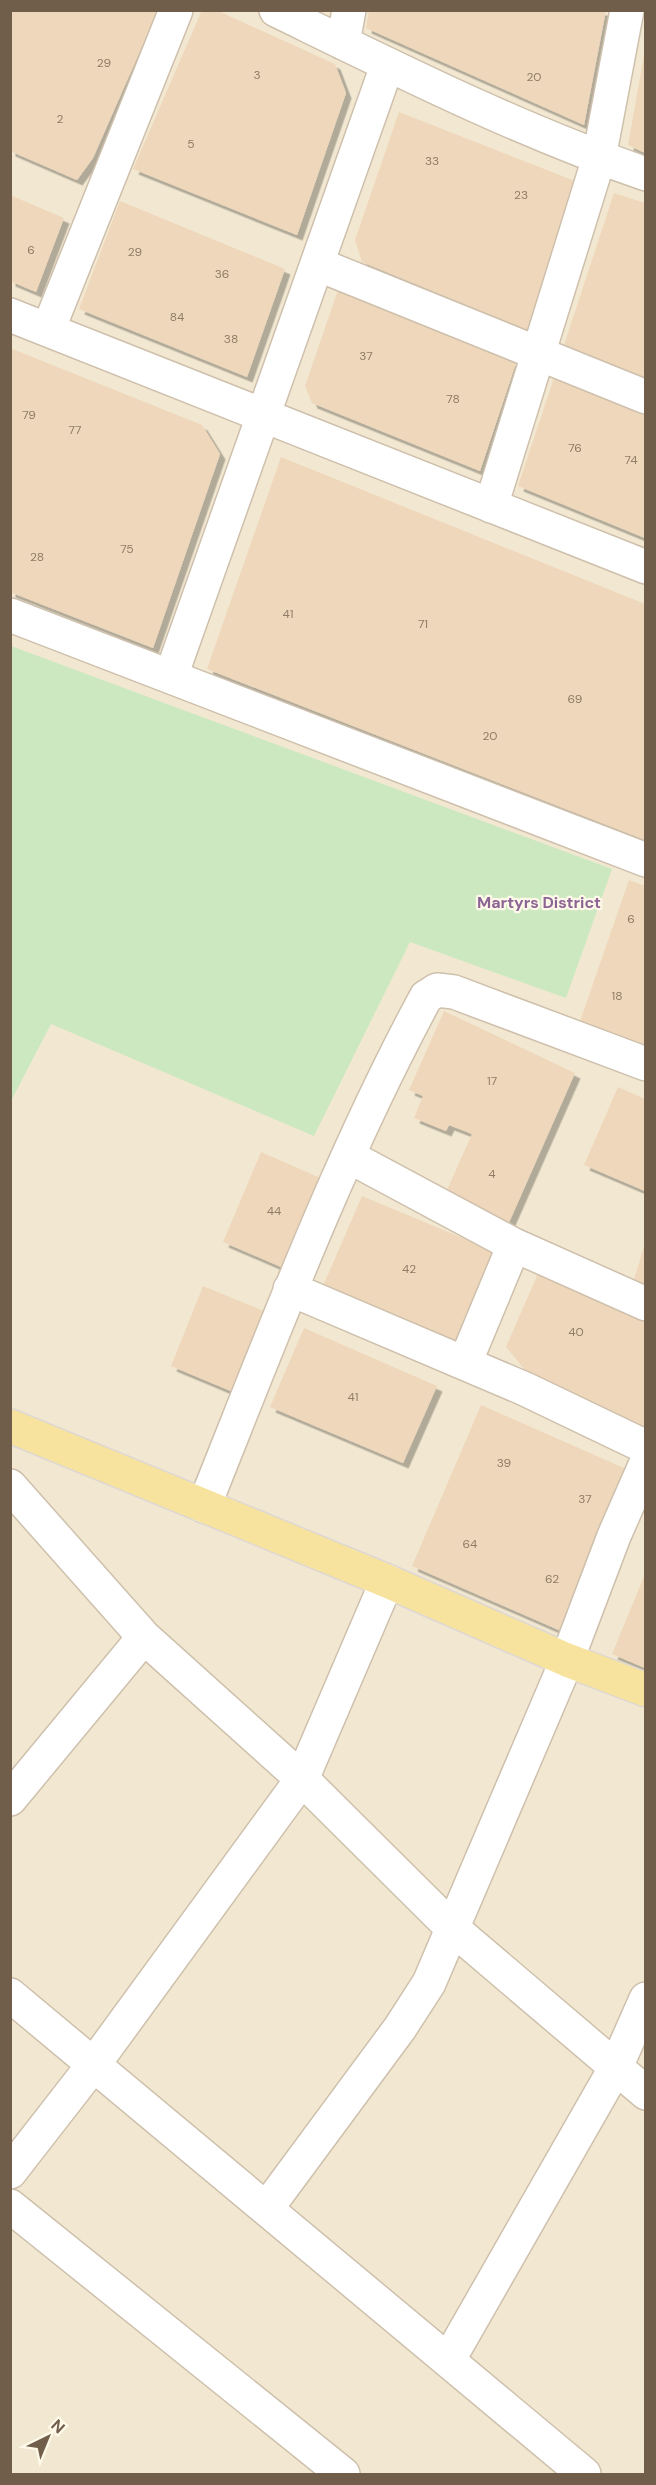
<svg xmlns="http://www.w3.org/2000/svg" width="656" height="2485" font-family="'DM Sans',sans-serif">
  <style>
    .residential { fill: #f2e8d1 }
    .green { fill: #cbe8c1 }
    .building { fill: #efd7bb; filter: url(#shadow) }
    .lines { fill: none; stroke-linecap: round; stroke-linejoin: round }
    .minor-casing { stroke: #cec0ac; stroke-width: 36 }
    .major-casing { stroke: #ddd8d4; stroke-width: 36 }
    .minor { stroke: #fff; stroke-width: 33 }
    .major { stroke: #f7e39d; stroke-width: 33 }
    .labels { text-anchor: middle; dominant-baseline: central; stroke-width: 4.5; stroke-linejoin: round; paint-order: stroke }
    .number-label { font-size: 12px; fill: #907c66 }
    .neighbourhood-label { font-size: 16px; font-weight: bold; fill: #8c6595; stroke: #fef9e8 }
  </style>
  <defs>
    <filter id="shadow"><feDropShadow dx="5.5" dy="5.5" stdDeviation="0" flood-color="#0004"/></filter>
  </defs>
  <rect width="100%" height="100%" fill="#fbf5e2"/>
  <path class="residential" d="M11,11h634v2463h-634z"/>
  <path class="green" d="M11,646l601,223 -46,129 -156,-56 -96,194 -263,-112 -40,77z"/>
  <path class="building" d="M10,10h148l-65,148 -16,22 -67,-29z
    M202,10h14l119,54 11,29 -49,142 -164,-66z
    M369,10h237l-22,115 -218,-97z
    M644,55h1v98l-17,-8z
    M399,112l176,69 -48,149 -165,-68 -7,-22z
    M614,193l31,10v175l-81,-33z
    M10,195l54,23 -28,74 -26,-11z
    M120,201l165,68 -38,108 -168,-68z
    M338,290l178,73 -36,108 -168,-68 -7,-17z
    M10,348l192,77 18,29 -67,194 -143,-56z
    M554,378l91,38v122l-127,-52z
    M281,457l364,147v236l-438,-171z
    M629,880l16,6v166l-66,-28z
    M444,1011l131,62 -68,154 -64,-28 29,-65 -23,-9 -3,6 -32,-13 9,-22 -14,-6z
    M618,1087l27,12v92l-61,-26z
    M261,1152l64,28 -37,90 -65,-28z
    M362,1196l134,56 -40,92 -133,-58z
    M645,1243v45l-12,-5z
    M539,1271l106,47v109l-115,-51 -24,-29z
    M203,1286l68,28 -33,80 -67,-28z
    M304,1328l133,58 -34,77 -133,-56z
    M481,1405l161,71 -65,162 -165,-72z
    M645,1574v94l-33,-14z"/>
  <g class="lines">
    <g class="minor-casing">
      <path id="minor" d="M276,10c121,59 242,120 370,164
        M343,43l6,-33
        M317,264l329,133
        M10,315l636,252
        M48,330l128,-320
        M491,506l108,-348 28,-148
        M10,615l636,245
        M171,676l216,-610
        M348,1156l166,89 132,59
        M290,1289l235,100 121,58
        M465,1363l49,-118
        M10,1486l134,151 -134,162
        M204,1506c69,-172 134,-346 222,-509l11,-7 17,2 192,72
        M144,1637l158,142 149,148 195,166
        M10,1995l574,479
        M10,2172l84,-108 208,-285 85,-198
        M10,2206l333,268
        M267,2208l133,-180 29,-45 138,-323 47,-124 32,-73
        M449,2359l167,-292 30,-68"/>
    </g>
    <g class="major-casing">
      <path id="major" d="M10,1426l377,155 180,79 79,30"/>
    </g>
    <use href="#minor" class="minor"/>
    <use href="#major" class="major"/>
  </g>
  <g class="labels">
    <g class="number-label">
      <text x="104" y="63">29</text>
      <text x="257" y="75">3</text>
      <text x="534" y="77">20</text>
      <text x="60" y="119">2</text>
      <text x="191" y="144">5</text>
      <text x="432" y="161">33</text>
      <text x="521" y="195">23</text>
      <text x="31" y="250">6</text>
      <text x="135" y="252">29</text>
      <text x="222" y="274">36</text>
      <text x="177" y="317">84</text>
      <text x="231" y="339">38</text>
      <text x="366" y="356">37</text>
      <text x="453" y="399">78</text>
      <text x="29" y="415">79</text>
      <text x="75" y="430">77</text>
      <text x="575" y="448">76</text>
      <text x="631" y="460">74</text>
      <text x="127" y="549">75</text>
      <text x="37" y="557">28</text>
      <text x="288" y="614">41</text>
      <text x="423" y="624">71</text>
      <text x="575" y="699">69</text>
      <text x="490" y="736">20</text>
      <text x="631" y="919">6</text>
      <text x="617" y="996">18</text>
      <text x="492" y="1081">17</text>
      <text x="492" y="1174">4</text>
      <text x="274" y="1211">44</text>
      <text x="409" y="1269">42</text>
      <text x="576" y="1332">40</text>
      <text x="353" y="1397">41</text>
      <text x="504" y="1463">39</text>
      <text x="585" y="1499">37</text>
      <text x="470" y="1544">64</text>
      <text x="552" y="1579">62</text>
    </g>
    <g class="neighbourhood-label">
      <text x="539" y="902">Martyrs District</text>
    </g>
  </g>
  <rect width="656" height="2485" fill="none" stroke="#715e4a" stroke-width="24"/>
  <g transform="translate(48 2437) rotate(43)" stroke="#fef9e8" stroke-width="4.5" paint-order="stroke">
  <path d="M0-4.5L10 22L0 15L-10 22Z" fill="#715e4a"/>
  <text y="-9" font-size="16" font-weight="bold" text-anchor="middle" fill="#715e4a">N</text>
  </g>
</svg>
